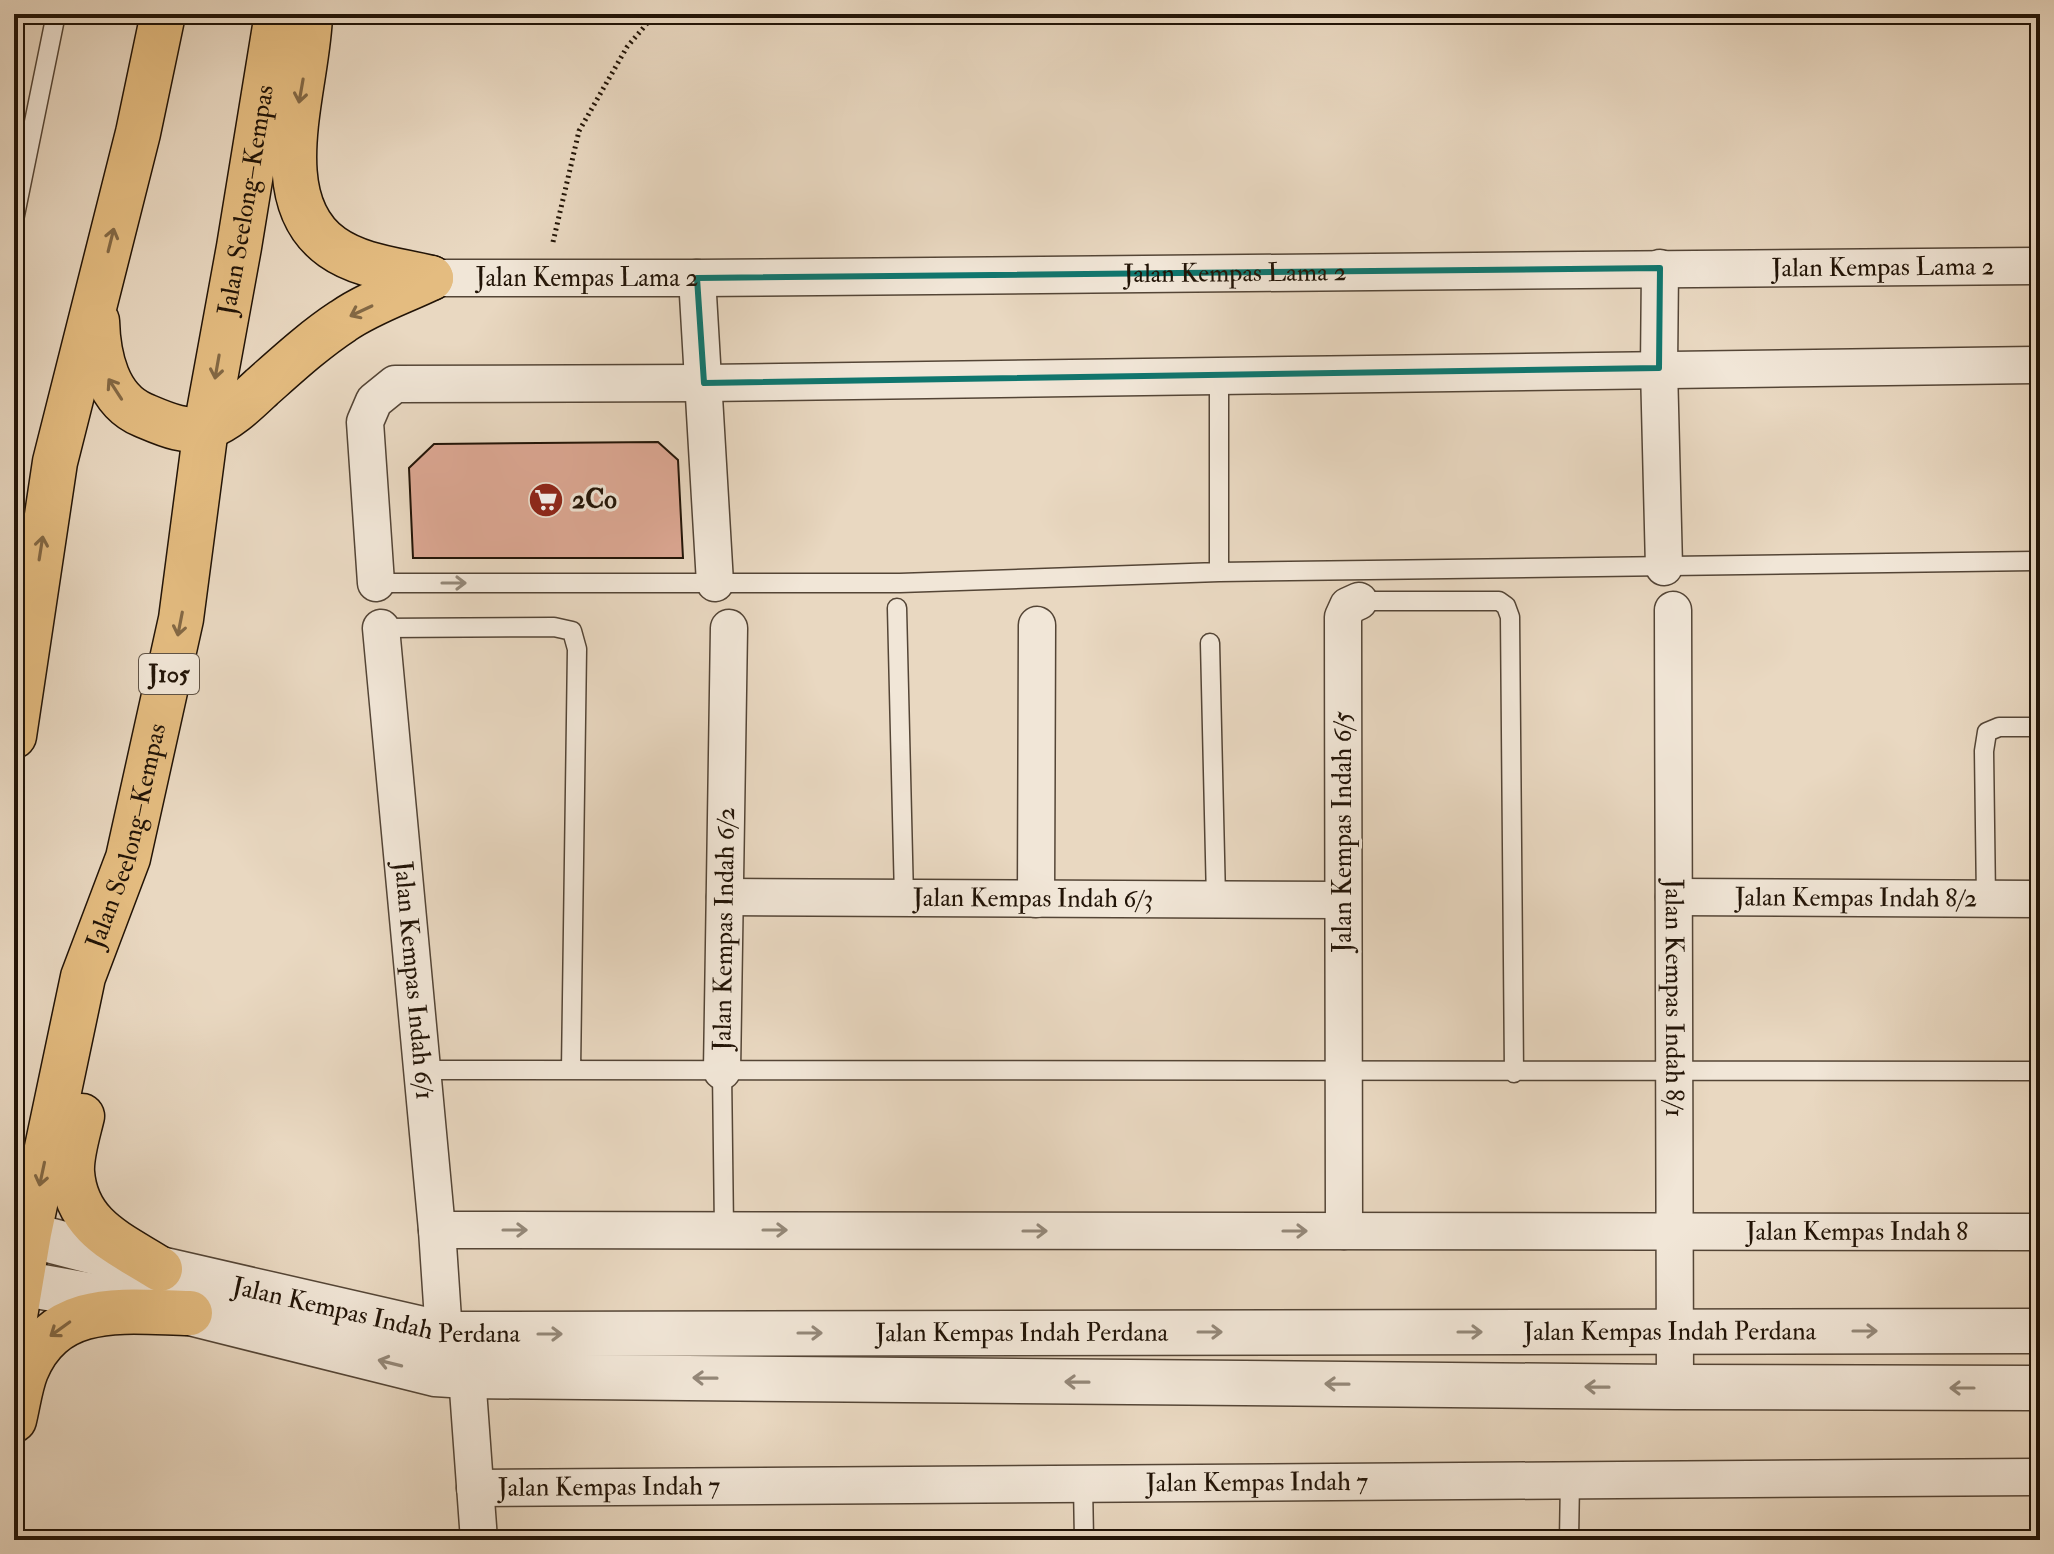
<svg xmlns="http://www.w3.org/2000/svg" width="2054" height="1554" font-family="'IM FELL Double Pica',serif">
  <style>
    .building { fill: #dda894; stroke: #221407; stroke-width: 2 }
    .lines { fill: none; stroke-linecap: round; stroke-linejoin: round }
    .service-casing { stroke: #544536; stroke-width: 21 }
    .minor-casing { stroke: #544536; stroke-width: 39 }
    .tertiary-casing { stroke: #544536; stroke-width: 47 }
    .primary-casing { stroke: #221407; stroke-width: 47 }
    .path { stroke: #221407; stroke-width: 5; stroke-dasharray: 2 4; stroke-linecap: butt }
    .service { stroke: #f1e6d7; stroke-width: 18 }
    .minor { stroke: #f1e6d7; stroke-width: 36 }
    .tertiary { stroke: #f1e6d7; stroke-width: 44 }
    .primary { stroke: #e4bc80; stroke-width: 44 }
    .oneway { stroke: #836844 }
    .oneway2 { stroke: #948879 }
    .marked { fill: none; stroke: #0f766e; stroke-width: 6; stroke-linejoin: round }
    .labels { text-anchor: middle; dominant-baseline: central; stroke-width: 6; stroke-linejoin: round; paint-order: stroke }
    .shield { fill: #f1e6d7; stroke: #605345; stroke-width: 2 }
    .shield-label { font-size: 24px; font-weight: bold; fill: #221407 }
    .street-label { font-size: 26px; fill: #221407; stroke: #f1e6d7 }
    .poi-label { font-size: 26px; font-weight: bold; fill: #221407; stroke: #f1e6d7; text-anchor: start }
  </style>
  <rect width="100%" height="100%" fill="#e9d8c1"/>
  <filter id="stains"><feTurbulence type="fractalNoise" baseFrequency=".0025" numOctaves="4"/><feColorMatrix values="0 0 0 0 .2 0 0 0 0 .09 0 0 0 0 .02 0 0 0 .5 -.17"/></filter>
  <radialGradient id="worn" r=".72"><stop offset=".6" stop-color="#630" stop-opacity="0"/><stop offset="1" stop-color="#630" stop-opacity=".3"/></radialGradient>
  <path class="building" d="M658,442l20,18 5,98h-270l-4,-90 25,-24z"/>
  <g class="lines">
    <g class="service-casing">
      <path id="service" d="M14,220l42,-206
        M1219,374v198
        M376,583h524l319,-11 821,-11
        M1359,601h140l7,5 4,11 4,456
        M897,608l7,290
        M381,628l173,-1 18,4 5,18 -6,421
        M1210,643l6,256
        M1986,899l-2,-148 3,-19 12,-5h41
        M422,1070l1618,1
        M722,1071l2,159
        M1083,1484l1,56
        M1569,1540l1,-60"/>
    </g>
    <g class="minor-casing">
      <g id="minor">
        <path d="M1660,268l-1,100 5,199"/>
        <path id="s1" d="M431,278h266l1343,-12"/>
        <path d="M697,278l18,305"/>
        <path d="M376,583l-11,-161 9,-21 21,-17 309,-1 1336,-18"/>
        <path id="s2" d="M1673,610l2,777"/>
        <path id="s3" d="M381,628l56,602 7,104"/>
        <path id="s4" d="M725,897l617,3"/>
        <path id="s5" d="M1674,897l366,2"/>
        <path d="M1036,899l1,-274"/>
        <path id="s6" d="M722,1071l7,-443"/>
        <path id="s7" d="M437,1230l1603,2"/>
        <path d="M1344,1231l-1,-614 5,-11 11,-5"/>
        <path d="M467,1376l12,164"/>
        <path id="s8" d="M475,1488l1565,-11"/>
      </g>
    </g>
    <g class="tertiary-casing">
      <g id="tertiary">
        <path id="s9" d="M14,1231l146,38 284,65 1596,-3"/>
        <path d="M14,1282l176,31 245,61 32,2 1208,11 365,1"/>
      </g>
    </g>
    <g class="primary-casing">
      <g id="primary">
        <path d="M310,14c-1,69 -47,184 22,233 28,20 67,23 99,31"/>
        <path d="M97,321c1,35 10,79 46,94 19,8 44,20 65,12 21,-8 38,-25 54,-40 26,-23 52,-47 81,-66 26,-18 59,-29 88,-43"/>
        <path d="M14,736l41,-274 83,-329 25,-119"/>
        <path d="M82,1116c-4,17 -11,39 -10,56 4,55 47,71 88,97"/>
        <path id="s10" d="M14,1322l15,-89 54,-256 45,-119 53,-239 25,-191 33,-181 38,-233"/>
        <path d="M14,1420c4,-16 6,-34 12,-49 30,-72 100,-59 164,-58"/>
      </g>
    </g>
    <path class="path" d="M553,242l26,-111 48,-84 28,-33"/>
    <use href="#service" class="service"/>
    <use href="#minor" class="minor"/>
    <use href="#tertiary" class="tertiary"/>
    <use href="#primary" class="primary"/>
  </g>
  <defs><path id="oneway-shaft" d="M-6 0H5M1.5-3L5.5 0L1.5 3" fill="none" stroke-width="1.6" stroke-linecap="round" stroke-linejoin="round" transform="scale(2)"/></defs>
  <g class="oneway">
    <use href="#oneway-shaft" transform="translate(301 91) rotate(100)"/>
    <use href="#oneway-shaft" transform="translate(111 240) rotate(-76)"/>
    <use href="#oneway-shaft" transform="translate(361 311) rotate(155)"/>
    <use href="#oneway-shaft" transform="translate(217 367) rotate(100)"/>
    <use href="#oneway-shaft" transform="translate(115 389) rotate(-123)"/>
    <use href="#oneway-shaft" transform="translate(41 548) rotate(-81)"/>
    <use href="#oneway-shaft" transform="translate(180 624) rotate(101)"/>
    <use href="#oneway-shaft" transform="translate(42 1174) rotate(102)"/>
    <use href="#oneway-shaft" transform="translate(60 1329) rotate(144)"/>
  </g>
  <g class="oneway2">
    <use href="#oneway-shaft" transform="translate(454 583)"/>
    <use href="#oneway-shaft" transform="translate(515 1230)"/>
    <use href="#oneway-shaft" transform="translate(775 1230)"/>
    <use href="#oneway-shaft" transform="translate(1035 1231)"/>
    <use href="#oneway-shaft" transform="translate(1295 1231)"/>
    <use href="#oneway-shaft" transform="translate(1865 1331)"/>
    <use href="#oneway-shaft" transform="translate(1210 1332)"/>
    <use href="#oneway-shaft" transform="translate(1470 1332)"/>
    <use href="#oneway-shaft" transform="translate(810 1333)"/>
    <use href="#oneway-shaft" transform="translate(550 1334)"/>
    <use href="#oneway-shaft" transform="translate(390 1363) rotate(-166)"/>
    <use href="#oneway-shaft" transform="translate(705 1378) rotate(-179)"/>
    <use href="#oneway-shaft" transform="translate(1077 1382) rotate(-179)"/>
    <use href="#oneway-shaft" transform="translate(1337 1384) rotate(-179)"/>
    <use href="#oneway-shaft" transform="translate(1597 1387) rotate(-179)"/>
    <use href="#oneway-shaft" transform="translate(1962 1388) rotate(-180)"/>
  </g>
  <path class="marked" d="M1660,268l-1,100 -955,15 -7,-105z"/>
  <defs>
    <g id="supermarket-disc" transform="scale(1.8)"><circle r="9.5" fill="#8f2418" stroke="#f1e6d7"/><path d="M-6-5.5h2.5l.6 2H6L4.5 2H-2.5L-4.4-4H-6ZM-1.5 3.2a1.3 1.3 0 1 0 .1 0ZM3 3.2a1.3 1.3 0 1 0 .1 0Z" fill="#fff"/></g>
  </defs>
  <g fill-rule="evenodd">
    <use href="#supermarket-disc" x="546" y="500"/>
  </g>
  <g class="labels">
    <rect class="shield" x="139" y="654" width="60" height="40" rx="6"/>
    <g class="shield-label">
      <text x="169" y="674">J105</text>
    </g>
    <g class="street-label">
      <text stroke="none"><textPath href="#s10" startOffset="1148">Jalan Seelong–Kempas</textPath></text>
      <text stroke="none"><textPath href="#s1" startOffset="1452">Jalan Kempas Lama 2</textPath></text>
      <text stroke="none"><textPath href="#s1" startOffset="804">Jalan Kempas Lama 2</textPath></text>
      <text stroke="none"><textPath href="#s1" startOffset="156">Jalan Kempas Lama 2</textPath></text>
      <text transform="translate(1343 832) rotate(-90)">Jalan Kempas Indah 6/5</text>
      <text stroke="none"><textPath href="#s10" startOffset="500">Jalan Seelong–Kempas</textPath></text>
      <text stroke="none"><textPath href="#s4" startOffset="308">Jalan Kempas Indah 6/3</textPath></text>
      <text stroke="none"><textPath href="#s5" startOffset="182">Jalan Kempas Indah 8/2</textPath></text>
      <text stroke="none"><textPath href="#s6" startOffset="142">Jalan Kempas Indah 6/2</textPath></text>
      <text stroke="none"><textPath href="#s3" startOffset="354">Jalan Kempas Indah 6/1</textPath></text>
      <text stroke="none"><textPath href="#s2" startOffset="388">Jalan Kempas Indah 8/1</textPath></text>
      <text stroke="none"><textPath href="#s7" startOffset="1420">Jalan Kempas Indah 8</textPath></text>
      <text stroke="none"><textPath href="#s9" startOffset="372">Jalan Kempas Indah Perdana</textPath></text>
      <text stroke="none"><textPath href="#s9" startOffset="1668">Jalan Kempas Indah Perdana</textPath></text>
      <text stroke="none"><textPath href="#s9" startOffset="1020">Jalan Kempas Indah Perdana</textPath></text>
      <text stroke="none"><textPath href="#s8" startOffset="782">Jalan Kempas Indah 7</textPath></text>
      <text stroke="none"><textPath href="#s8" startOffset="134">Jalan Kempas Indah 7</textPath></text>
    </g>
    <g class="poi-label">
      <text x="572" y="500">2Co</text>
    </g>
  </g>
  <rect width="2054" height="1554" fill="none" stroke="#e9d8c1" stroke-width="48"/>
  <rect x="16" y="16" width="2022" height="1522" fill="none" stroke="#221407" stroke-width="4"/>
  <rect x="24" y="24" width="2006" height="1506" fill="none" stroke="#221407" stroke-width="2"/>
  <rect width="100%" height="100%" filter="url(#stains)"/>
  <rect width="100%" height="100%" fill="url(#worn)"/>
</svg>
